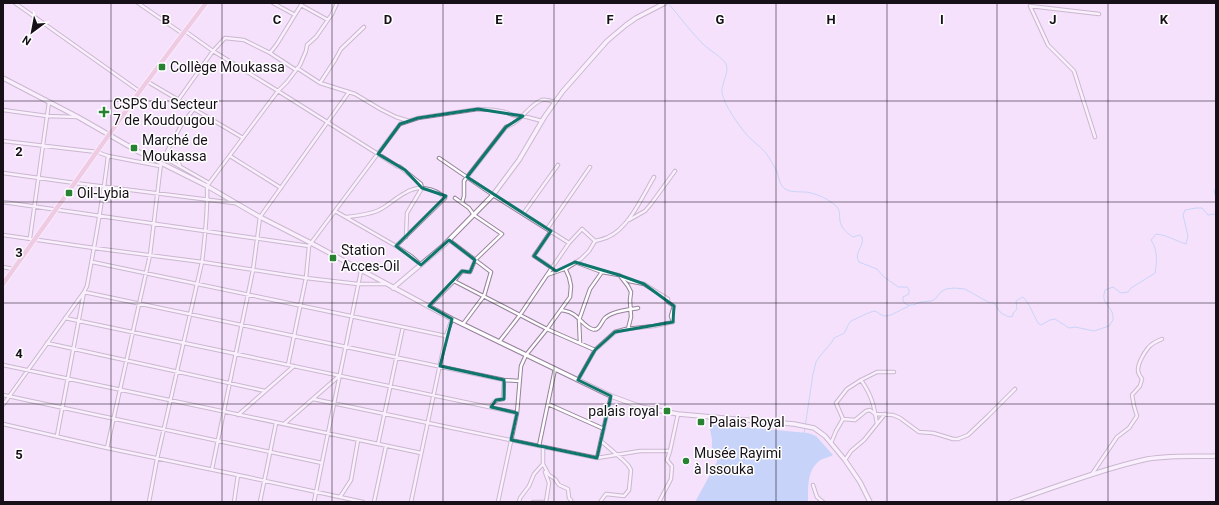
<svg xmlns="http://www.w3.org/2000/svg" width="1219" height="505" font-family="Roboto,sans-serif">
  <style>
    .water { fill: #8fc2f6 }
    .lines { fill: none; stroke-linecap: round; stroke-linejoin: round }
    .stream { stroke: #8fc2f6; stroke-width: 1 }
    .minor-casing { stroke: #96839b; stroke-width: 4.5 }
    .tertiary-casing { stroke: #96839b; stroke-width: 5.5 }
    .primary-casing { stroke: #fff; stroke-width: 6 }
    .minor { stroke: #fff; stroke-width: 2.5 }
    .tertiary { stroke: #fff; stroke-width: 3.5 }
    .primary { stroke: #e6adc5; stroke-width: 4.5 }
    .marked { fill: none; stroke: #0f766e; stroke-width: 3; stroke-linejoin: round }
    .grid { fill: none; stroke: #171019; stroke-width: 1; stroke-opacity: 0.55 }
    .poi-dot { fill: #278232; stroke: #fff; stroke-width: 1.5 }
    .labels { text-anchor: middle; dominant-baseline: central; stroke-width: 3; stroke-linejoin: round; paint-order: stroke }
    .poi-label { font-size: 14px; fill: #171019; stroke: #fff; text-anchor: start }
    .grid-label { font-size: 13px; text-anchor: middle; font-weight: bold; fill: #171019; stroke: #fff; stroke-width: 3; stroke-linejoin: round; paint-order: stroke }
  </style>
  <rect width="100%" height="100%" fill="#f6e1fc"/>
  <path class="water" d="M709,424l99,9 8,3 17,19c-5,3 -11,3 -15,7 -11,9 -10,27 -10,40h-113l22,-40 -1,-7 -4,-7v-8z"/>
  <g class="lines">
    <path class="stream" d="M668,3c12,14 22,28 35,41 7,7 18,12 23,20 3,7 -2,14 -3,21 -2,4 -1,10 1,14 3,10 19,33 27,40 6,6 13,10 17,17 3,5 7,11 9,16 2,5 2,10 5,14 7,9 19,4 29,7 8,2 17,6 24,12 6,5 4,10 5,16 1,7 8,13 13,16l7,-2 2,2c3,10 -9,15 -3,25l18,7 6,7 15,11h9l2,3v4l-6,3v4l4,4h6l8,-3 10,-1 3,-1 7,-8 5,-3 8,-1 11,1 23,13 6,1 7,10 8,4 4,-1v-3l4,-4 -1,-8 3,-2 4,-2 5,6 10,20 3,2 9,-5 5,-1 14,9 6,-1 19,4 15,-5 4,-6c0,-3 0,-5 -1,-8 -4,-9 -11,-9 -7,-22l8,-3 8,6 7,-1 3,-4 24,-15c2,-12 3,-22 -4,-33l5,-6c11,1 20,7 30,10l2,-8 -5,-21 2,-5 11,-2h6l6,7 7,-1 1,-2
      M1216,188l-2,3 2,6
      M804,434l9,-60 3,-12 4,-6 12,-14 2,-4c4,-2 8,-3 11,-6 2,-4 3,-8 6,-11 2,-1 21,-10 23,-10 4,0 6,5 11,5 8,0 15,-7 23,-9l1,-2"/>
    <g class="minor-casing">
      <path id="minor" d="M15,3l124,88
        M138,3l45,31
        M273,3l22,12
        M185,31l28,20 65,40 119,75 3,1 21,17 1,4 -15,25 -1,24
        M270,53l7,-9 24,-39 27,15
        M297,68l23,15 35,11 25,15 16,8 13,4
        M148,82l95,56
        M320,83l15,-23 6,-11 23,-22
        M179,99l34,-48 12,-13 19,2 26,13 26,17
        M194,109l-12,15 -17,31v3l44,25
        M3,110l44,6 30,1
        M1095,137l-21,-66 -26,-26 -18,-39 69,8
        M3,141l94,11 11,4 52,10
        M168,150l9,8 3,8
        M230,156l51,32
        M439,158l54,37 76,48
        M3,173l72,10 159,20
        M3,202l306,44
        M462,203l2,-7v-15l42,-54c16,-5 22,-22 36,-27 4,-1 9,1 13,2
        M335,211l61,35 15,10 10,9
        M523,214l35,-49
        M346,217c10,-1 21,-2 31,-6 10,-4 18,-13 28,-18 13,-8 29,-6 40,5l-49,48
        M629,220l16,-9 6,-7 24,-33
        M547,229l43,-62
        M551,231l-17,25 18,12
        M3,235l91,13 108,14 104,16 52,6h27
        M30,238l19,-136
        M449,240l42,32 -7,24 -21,28
        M92,262l354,74
        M575,262l27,10 17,3 10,6 15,3 24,15v3l6,4 -3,10 2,6 -19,4 -28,3 -11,3 -20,18 -17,30
        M3,267l10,2
        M547,275l22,-32 13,-14 13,12c4,-1 9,-2 13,-4 21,-9 34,-40 46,-60
        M621,277l7,9 3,6 -1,8 1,17 -3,12
        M454,281l93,48 48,21
        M429,306l25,-25 8,-10 8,1 5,-12 27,-26 -28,-19 -5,-7 -14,-10
        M561,310c4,1 8,1 12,4 7,4 11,12 19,15 7,3 9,-7 13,-11 8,-7 22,-8 33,-10
        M65,318l452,95
        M499,342l21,-27 27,-40 20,-7 14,-9 8,-8 6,-10
        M47,343l218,48
        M580,343l-1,-23 11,-31 12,-17
        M3,365l418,88
        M288,365l18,-87 3,-32 2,-3 89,-119 18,-6 60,-9 16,1 11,2 8,3 10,1 19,5
        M861,380c11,16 13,25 16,44
        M3,395l319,68
        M313,399l284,59 43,-7h30l8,-37
        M548,404l56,25
        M3,405l81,-113 420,88 15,1
        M491,407c2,-6 5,-7 12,-8l1,-19
        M238,415l56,-49
        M843,419l12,1 11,-9 4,-1 5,4 18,1 7,3 19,14 14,1 7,2 13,4h5l10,-4 20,-19 27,-27
        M3,424l104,24 131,27 125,27
        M284,424l55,-48
        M57,436l27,-144 3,-6c8,-43 16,-86 21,-130
        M831,443l5,-12 7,-12 -7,-16 11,-14 14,-9 16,-8h17
        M378,444l25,-117
        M539,446l16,-77
        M107,448l43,-193 11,-92
        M597,458l14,-62
        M845,460l6,-9 13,-11 21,-26
        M543,464l6,11 6,4 4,6 9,4 1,9 2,2
        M212,469l41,-199 7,-53 89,-125
        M545,472l4,11 -3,19
        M1092,474l25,-37 12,-9 8,-12 -3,-10 -2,-11 8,-9 2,-7c-2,-3 -4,-5 -4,-9 0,-7 6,-17 10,-22 4,-5 9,-7 14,-9
        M813,485l4,12 6,5
        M340,497l11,-17 7,-40
        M149,502l8,-43 45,-197c3,-25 6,-50 5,-76l71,-95 9,-9 13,-17 6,-14 1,-6 9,-8 16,-23 5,-11
        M234,502l4,-27
        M260,502l16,-79
        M314,502l47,-231
        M374,502l12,-56
        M411,502l35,-166 6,-17
        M498,502l19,-89 4,-47 5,-11 21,-26 23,-32 1,-11 -2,-9 -4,-9
        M519,502l1,-4 9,-12 5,-12 9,-10v-17
        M533,502h10
        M600,502l6,-8 18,2 5,-6 2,-20 -3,-5 -5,-5 -22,-19
        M659,502l12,-23 1,-13 -5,-6 3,-9"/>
    </g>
    <g class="tertiary-casing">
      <path id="tertiary" d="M3,78l75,39 61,35 68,34 53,31 51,26 141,76 159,77 30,11 37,7 116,10 20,4 11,8 20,24 15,22 10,20
        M393,288l51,-43 49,-50 26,-35 26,-44 18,-25 44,-50 19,-16 10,-7 29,-15
        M1011,502c43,-14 87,-32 132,-42 23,-5 49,-3 73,-4"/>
    </g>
    <g class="primary-casing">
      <path id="primary" d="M3,284l137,-193 66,-88"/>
    </g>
    <use href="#minor" class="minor"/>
    <use href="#tertiary" class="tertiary"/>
    <use href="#primary" class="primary"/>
  </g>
  <path d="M0 0H1219V505H0ZM478,109l45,7 -17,11 -39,50 84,54 -17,25 22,15 19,-9 44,13 25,9 30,22 -1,16 -58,10 -20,18 -17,30 33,16 -14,62 -86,-18 6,-27 -26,-6 5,-7 8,-1v-19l-64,-14 12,-47 -23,-13 33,-35 8,1 5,-12 -26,-20 -28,25 -25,-19 50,-50 -24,-8 -17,-18 -27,-16 22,-30 18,-6z" fill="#f6e1fc" fill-opacity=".55" fill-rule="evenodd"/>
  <path class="marked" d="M478,109l45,7 -17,11 -39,50 84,54 -17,25 22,15 19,-9 44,13 25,9 30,22 -1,16 -58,10 -20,18 -17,30 33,16 -14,62 -86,-18 6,-27 -26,-6 5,-7 8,-1v-19l-64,-14 12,-47 -23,-13 33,-35 8,1 5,-12 -26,-20 -28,25 -25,-19 50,-50 -24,-8 -17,-18 -27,-16 22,-30 18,-6z"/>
  <path class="grid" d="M111,3v499M222,3v499M332,3v499M443,3v499M554,3v499M665,3v499M776,3v499M887,3v499M997,3v499M1108,3v499M3,101h1213M3,202h1213M3,303h1213M3,404h1213"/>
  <g class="poi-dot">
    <rect x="158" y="63" width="8" height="8" rx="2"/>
    <path d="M102 106h4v4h4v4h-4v4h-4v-4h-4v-4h4z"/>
    <rect x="130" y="144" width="8" height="8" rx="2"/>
    <rect x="65" y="189" width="8" height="8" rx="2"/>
    <rect x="329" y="254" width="8" height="8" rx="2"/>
    <rect x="663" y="407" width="8" height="8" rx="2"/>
    <rect x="697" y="418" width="8" height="8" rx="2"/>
    <circle cx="686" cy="461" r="4"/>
  </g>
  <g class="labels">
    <g class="poi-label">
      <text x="170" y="67">Collège Moukassa</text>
      <text x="113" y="104">CSPS du Secteur<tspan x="113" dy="16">7 de Koudougou</tspan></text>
      <text x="142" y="140">Marché de<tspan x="142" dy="16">Moukassa</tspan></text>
      <text x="77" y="193">Oil-Lybia</text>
      <text x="341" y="250">Station<tspan x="341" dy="16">Acces-Oil</tspan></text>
      <text x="659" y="411" text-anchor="end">palais royal</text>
      <text x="709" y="422">Palais Royal</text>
      <text x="694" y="453">Musée Rayimi<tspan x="694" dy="16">à Issouka</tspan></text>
    </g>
  </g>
  <g class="grid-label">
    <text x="166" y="24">B</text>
    <text x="277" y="24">C</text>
    <text x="388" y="24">D</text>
    <text x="499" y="24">E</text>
    <text x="610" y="24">F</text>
    <text x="720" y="24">G</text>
    <text x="831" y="24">H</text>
    <text x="942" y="24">I</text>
    <text x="1053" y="24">J</text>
    <text x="1164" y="24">K</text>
    <text x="19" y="156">2</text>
    <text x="19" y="257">3</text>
    <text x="19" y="358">4</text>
    <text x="19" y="459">5</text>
  </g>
  <rect width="1219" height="505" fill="none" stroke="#171019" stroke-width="8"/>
  <g transform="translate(32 32) rotate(212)" stroke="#ffffff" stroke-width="3" paint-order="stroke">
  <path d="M0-3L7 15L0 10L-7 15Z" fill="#171019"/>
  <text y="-6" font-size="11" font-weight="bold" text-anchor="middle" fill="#171019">N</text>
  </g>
</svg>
